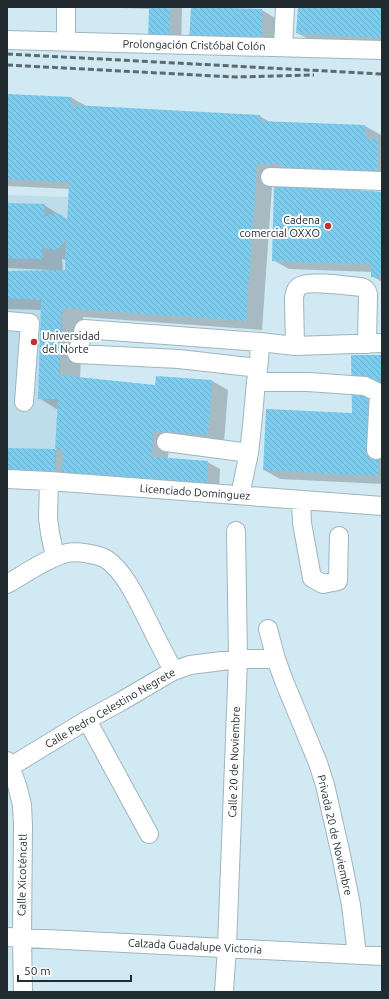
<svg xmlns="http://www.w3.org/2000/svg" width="389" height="999" font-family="Ubuntu,sans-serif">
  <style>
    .built { fill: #bdddeb }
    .shadow { fill: #0003; fill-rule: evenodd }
    .building { fill: url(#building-back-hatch) }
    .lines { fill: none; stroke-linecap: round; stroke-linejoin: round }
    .minor-casing { stroke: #9eb5bf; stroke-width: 20 }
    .minor { stroke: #fff; stroke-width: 18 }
    .rail { stroke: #5c6a70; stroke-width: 3; stroke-dasharray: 6 3; stroke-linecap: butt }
    .poi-dot { fill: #c0312f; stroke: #fff; stroke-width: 1.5 }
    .labels { text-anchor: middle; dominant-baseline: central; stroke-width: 4; stroke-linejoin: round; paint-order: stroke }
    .street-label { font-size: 11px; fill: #222b2f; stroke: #fff }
    .poi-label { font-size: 11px; fill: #222b2f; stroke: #fff; text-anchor: end }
  </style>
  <defs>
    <pattern id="building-back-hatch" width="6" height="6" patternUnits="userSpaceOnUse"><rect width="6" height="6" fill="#7dcced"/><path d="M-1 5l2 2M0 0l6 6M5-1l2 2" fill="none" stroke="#6cafcc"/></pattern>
  </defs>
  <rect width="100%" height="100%" fill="#d1e9f3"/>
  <path class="built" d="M7,195l61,2 -13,275 -48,-2z"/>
  <path class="shadow" d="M92,7h90l-1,43 -20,-2 -11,-39z
    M299,7h83v37l-72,-4 -13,-7z
    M192,8l70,2 13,8 -1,34z
    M7,95l65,3 16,9 172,9 11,7 94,3 16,9v7l1,1v42l-109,-12 -11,157 -179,-13 -3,61 76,8 56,-5 16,9 -4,53 -55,-4 -1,20 39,3 13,7 -1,20 -212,-13v-27l49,1 2,-40 -19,-12 3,-88 -35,-1v-37l42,-1v-1l-42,-2v-64l37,1 24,15 2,-31 -63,-3zM62,259l4,1 -1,11h-2z
    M382,193v89l-10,-6v-4l-83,-3 -16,-9z
    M382,356v128l-102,-5 -16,-9 89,-56z"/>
  <path class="building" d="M149,7h21l-1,36 -21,-2z
    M191,7l71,2v36l-73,-2z
    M298,7h84v31l-86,-5z
    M7,94l65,3 -1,24 2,-16 187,10v6l105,4 1,14h12l-1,38 -96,-4v-9h-24l-11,157 -184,-13 -3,67 96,10 1,-9 56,4 -4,55 -55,-4 -1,25h-8l64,5 -1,22 -145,-10 1,-23 -8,-1 3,-50h-20l3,-99 -34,-2v-27l58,-1 1,-30 -9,10 -15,-2 1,11 -36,-1v-55l38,1 -1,13 8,-4 10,2 5,7 2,-40 -62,-3z
    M274,183l108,9v85h-11v-13l-99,-3z
    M351,355h31v83h-2l-2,38 -115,-6 3,-61 86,4z
    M7,448l48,1v23l-48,-2z"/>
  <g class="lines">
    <g class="minor-casing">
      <path id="minor" d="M7,40l375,10
        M66,42v-35
        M283,47l2,-40
        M270,177l112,4
        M7,321l23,2 -6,79
        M295,346l-1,-48c1,-5 1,-9 6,-12 9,-6 49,0 61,1 4,1 6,3 7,7l-1,50
        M258,368l-79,-9 -102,-5 7,-25 176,13
        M256,382h52l57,4 14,7 -3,57
        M166,442l83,11
        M7,479l42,2 333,25
        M49,481l-1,37 2,15 5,24
        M240,495l9,-42 3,-27 4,-44 3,-21 1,-19 35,4 87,-3
        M301,500l1,23 10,55 11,6 15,-3 1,-45
        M7,584c16,-9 42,-27 60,-31 10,-2 30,1 39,6 20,13 34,47 45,68 7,15 15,29 22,44
        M268,629l8,30 8,22 34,82 7,22 16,70 10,50 6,50
        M87,720l62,114
        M7,761l3,6 7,18 5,20 1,20 -1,112 1,55
        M10,767l77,-47 33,-18 53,-31 17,-6 48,-6h38
        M7,937l375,19
        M224,992l3,-45 11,-288 -2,-128"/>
    </g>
    <use href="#minor" class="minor"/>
    <path class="rail" d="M7,54l375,20
      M7,65l228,12 79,-2"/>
  </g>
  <g class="poi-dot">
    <circle cx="328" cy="226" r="4"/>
    <circle cx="34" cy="342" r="4"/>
  </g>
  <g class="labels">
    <g class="street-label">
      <text transform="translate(194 45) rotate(1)">Prolongación Cristóbal Colón</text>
      <text transform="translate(195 492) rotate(4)">Licenciado Dominguez</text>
      <text transform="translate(110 708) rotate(-30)">Calle Pedro Celestino Negrete</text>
      <text transform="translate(234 762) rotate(-88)">Calle 20 de Noviembre</text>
      <text transform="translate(335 835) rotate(77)">Privada 20 de Noviembre</text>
      <text transform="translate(22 875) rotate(-89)">Calle Xicoténcatl</text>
      <text transform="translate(195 946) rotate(3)">Calzada Guadalupe Victoria</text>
    </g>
    <g class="poi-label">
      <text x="320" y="220">Cadena<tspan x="320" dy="13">comercial OXXO</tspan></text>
      <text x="42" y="336" text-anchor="start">Universidad<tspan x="42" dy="13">del Norte</tspan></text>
    </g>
  </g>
  <rect width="389" height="999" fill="none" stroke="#222b2f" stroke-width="16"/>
  <path d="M18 975v6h113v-6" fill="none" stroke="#222b2f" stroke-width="2"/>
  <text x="24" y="975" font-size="12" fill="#222b2f" stroke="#ffffff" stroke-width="3" paint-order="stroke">50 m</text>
</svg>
